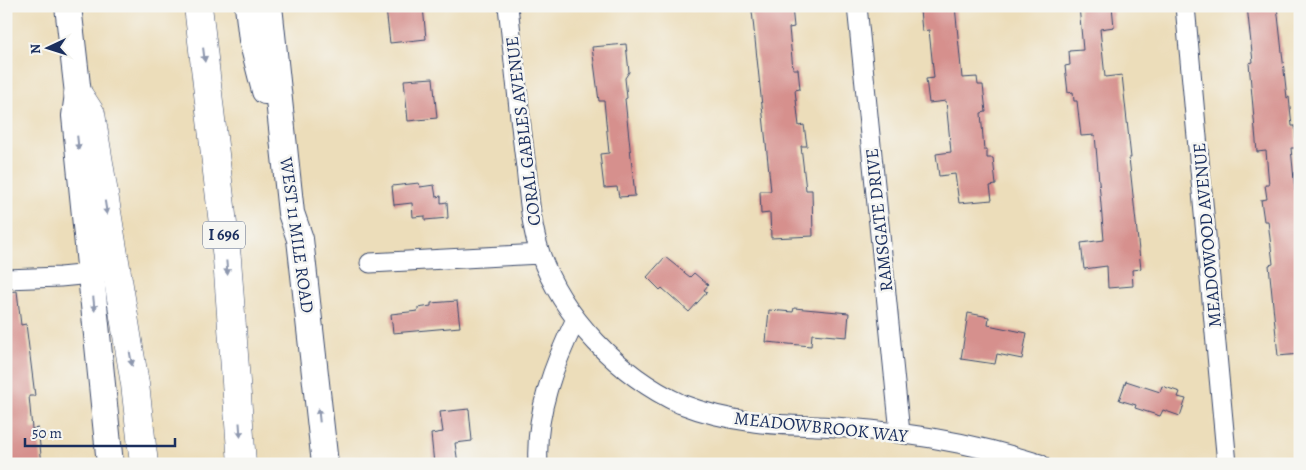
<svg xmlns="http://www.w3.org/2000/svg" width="1306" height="470" font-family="Alegreya,serif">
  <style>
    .building { fill: #d6908d }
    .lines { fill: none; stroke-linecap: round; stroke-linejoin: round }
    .minor-casing { stroke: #3a496c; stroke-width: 21 }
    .secondary-casing { stroke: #3a496c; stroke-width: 28 }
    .motorway-casing { stroke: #3a496c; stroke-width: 29 }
    .minor { stroke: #fff; stroke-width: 19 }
    .secondary { stroke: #fff; stroke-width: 26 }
    .motorway { stroke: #fff; stroke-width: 28 }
    .oneway { fill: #8d97ae }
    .labels { text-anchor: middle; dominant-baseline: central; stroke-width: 5; stroke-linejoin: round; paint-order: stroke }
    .shield { fill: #f6f6f2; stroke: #5d6b8a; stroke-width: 1 }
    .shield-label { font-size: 16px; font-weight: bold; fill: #1b2f5e }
    .street-label { font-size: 18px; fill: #1b2f5e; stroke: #f6f6f2 }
  </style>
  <rect width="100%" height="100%" fill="#f6f6f2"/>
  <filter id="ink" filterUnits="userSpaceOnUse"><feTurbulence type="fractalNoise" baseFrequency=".02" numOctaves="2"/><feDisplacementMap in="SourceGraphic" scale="10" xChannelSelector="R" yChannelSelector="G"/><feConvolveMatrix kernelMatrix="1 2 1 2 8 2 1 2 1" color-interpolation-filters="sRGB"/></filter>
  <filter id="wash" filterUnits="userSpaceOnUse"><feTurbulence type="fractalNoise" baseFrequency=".0096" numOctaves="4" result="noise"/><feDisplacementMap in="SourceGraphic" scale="20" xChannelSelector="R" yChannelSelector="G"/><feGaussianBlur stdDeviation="1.12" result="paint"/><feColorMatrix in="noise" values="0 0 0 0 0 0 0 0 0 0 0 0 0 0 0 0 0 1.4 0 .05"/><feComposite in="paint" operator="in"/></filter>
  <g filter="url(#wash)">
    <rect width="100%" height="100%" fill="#ecddba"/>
    <g id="blocks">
      <path class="building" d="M409,6h14l3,33 -36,4 -4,-34z
        M955,6l7,72 15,-1 1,8h5l3,27 -5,1 3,37h3v8h6l3,27 -6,1 2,14 -33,3 -4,-29 -16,2 -3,-22 15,-2 -5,-51 -17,2 -3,-24 8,-1 -5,-48 -7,1 -2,-21z
        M1079,6h33l2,21 -14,2 5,48 17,-2 9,83h-2l12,111 -9,1 1,16 -25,2 -1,-22 -23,3 -3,-26 23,-3 -9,-105 -14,1 -4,-35h-3l-1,-9 -5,1 -3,-27 5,-1 -1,-14 14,-1z
        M1247,6h30l10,92 2,-1 3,29h3l2,22h-6l4,43 5,-1v164l-22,2 -9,-91 4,-1 -5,-43h-4l-3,-21 6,-1 -2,-14h4l-3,-34 -9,1 -8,-89 4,-1z
        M792,7l2,20 -5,1 4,41h5l2,20 -5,1 4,36 5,-1 3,21h-6l5,44h6l1,46 -42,2 -1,-25 -9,1 -1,-23h11l-19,-180z
        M626,44l3,28 -4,6 2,20 -2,1 10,97 -16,1 -2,-10 -13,1 -4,-34 9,-1 -5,-52h-5l-7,-54z
        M433,78l4,40 -29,3 -4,-41z
        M419,183l1,4 14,-2 2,12 5,-1v7l6,-1 1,16 -23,2v-4l-12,1 -1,-14 -18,2 -2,-19z
        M665,257l25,20 4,-4 14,12 -4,5 3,2 -18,20 -27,-24 -2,2 -13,-13z
        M17,291l4,34 5,-1 9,72h-6l3,33 6,-1 4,36h-36v-172z
        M457,301l3,26 -67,6 -2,-19 27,-3v-3l13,-2v-3z
        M794,308l55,5 -2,24 -35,-3 -1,12 -45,-4 3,-32 24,2z
        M968,313l21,4 -1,8 39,8 -5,26 -25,-5 -2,10 -34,-5z
        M1126,381l34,11 2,-6 18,6 -2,5 8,2 -6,17 -17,-6 -3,6 -25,-8 1,-3 -17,-5z
        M469,409l3,32 -17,2 3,21h-24l-3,-30 12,-2 -3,-20z"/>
    </g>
  </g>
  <g filter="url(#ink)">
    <use href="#blocks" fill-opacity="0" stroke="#3a496c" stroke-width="1"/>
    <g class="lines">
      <g class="minor-casing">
        <path id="minor" d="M508,6c6,54 11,108 18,161 3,29 5,59 14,86 22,64 80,123 141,151 23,9 48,15 73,18 20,3 41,3 62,4 27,1 55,4 82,7 48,6 97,17 142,31
          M857,6l43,427
          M1185,6l42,458
          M370,263l170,-9
          M6,279l54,-2 31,-3
          M538,464c-3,-51 16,-100 38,-145"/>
      </g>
      <g class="secondary-casing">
        <path id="secondary" d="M68,6l10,88 -3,22 35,348
          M248,6l4,34 13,51
          M269,6l22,207 9,26 25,225"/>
      </g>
      <g class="motorway-casing">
        <path id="motorway" d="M198,6l29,253 15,205
          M78,94l13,20 44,270 9,80"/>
      </g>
      <use href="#minor" class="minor"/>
      <use href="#secondary" class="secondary"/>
      <use href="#motorway" class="motorway"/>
    </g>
    <defs><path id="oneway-solid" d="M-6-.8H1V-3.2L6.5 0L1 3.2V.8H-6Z" transform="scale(1.25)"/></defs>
    <g class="oneway">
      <use href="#oneway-solid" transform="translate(204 55) rotate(83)"/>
      <use href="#oneway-solid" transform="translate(78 143) rotate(84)"/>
      <use href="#oneway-solid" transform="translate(106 208) rotate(81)"/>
      <use href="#oneway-solid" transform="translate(227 268) rotate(85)"/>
      <use href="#oneway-solid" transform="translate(94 304) rotate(84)"/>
      <use href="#oneway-solid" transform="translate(131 359) rotate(80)"/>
      <use href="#oneway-solid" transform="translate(319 415) rotate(-96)"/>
      <use href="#oneway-solid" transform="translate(240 430) rotate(86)"/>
    </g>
  </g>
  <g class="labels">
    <rect class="shield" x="203" y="221.5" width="42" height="27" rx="4"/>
    <g class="shield-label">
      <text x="224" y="235">I 696</text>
    </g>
    <g class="street-label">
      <text transform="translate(523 131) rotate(-97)">CORAL GABLES AVENUE</text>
      <text transform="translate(879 220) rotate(-96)">RAMSGATE DRIVE</text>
      <text transform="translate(297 235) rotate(82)">WEST 11 MILE ROAD</text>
      <text transform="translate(1207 235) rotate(-95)">MEADOWOOD AVENUE</text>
      <text transform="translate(821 427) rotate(6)">MEADOWBROOK WAY</text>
    </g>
  </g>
  <rect width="1306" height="470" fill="none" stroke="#f6f6f2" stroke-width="25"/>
  <g transform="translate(48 48) rotate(266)" stroke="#f6f6f2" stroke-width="4" paint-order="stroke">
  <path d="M0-4L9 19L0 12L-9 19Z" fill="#1b2f5e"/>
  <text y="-8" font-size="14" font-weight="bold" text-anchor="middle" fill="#1b2f5e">N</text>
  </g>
  <path d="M25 438v8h150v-8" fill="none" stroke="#1b2f5e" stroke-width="2.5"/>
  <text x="32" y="438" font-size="15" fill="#1b2f5e" stroke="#f6f6f2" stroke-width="4" paint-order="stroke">50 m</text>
</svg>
